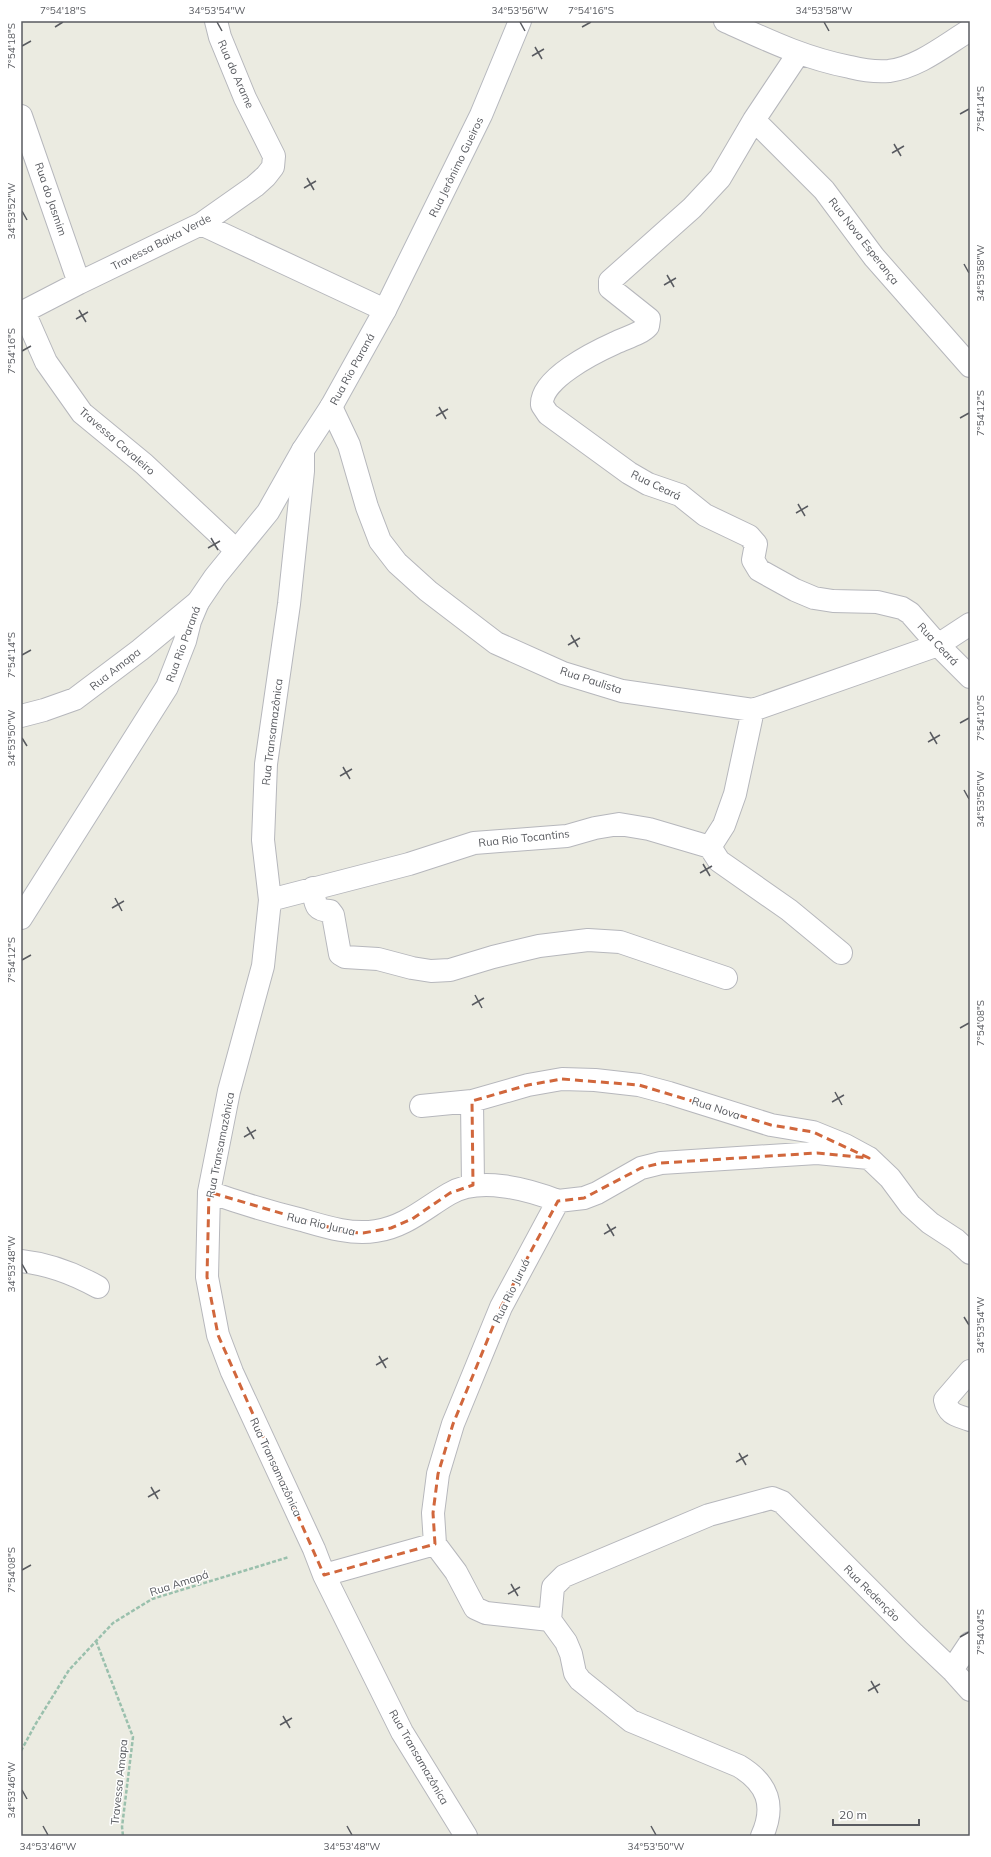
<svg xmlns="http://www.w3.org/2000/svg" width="991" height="1857" font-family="Mulish,sans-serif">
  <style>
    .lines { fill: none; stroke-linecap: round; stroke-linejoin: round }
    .street-casing { stroke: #b6b7bc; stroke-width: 24 }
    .secondary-casing { stroke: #b6b8be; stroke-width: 24 }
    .path { stroke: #9ac0ad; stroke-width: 2.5; stroke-dasharray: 4 2; stroke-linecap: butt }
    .street { stroke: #fff; stroke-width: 22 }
    .secondary { stroke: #fff; stroke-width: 22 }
    .marked { fill: none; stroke: #d1673c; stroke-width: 3; stroke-dasharray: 8 5; stroke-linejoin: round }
    .ticks { fill: none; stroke: #595b60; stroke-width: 1.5 }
    .labels { text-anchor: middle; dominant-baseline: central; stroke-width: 3; stroke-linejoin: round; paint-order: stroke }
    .street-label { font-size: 11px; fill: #595b60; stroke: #fff }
    .neatline { fill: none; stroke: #595b60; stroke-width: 1.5 }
    .ticks-label { font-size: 10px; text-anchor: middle; fill: #595b60 }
  </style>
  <rect width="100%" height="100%" fill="#ebebe1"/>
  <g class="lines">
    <g class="street-casing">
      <path id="street" d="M725,21c42,19 79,37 125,46 12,3 27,5 39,4 30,-4 56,-26 81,-41
        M798,54l-44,66 -34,58 -28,30 -82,73v7l39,31 -1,7c-7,8 -23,12 -33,17 -20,9 -75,36 -73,62l6,9 81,59 19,11 32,11 25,20 44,21 7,8 -3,16 6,10 36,20 19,8 19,3 44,1 25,6 8,5 28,32 32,32
        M21,116l58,167
        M754,120l70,70 50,67 96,109
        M201,224l184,86
        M24,312l22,50 36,51 62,51 92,86
        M21,313l58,-30 122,-59 54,-38 11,-10 7,-9 1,-11 -29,-58 -25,-61 -4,-16
        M331,407l18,38 18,62 13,34 17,22 31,28 68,52 67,30 59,18 131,19 185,-65 32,-21
        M303,450v21l-14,133 -23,160 -3,76 7,60 -7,66 -34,125 -20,101 -2,85 11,58 14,37 82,177 10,26 78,157 64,104
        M21,716l23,-6 31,-11 65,-49 58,-48
        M710,847l14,-22 11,-31 18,-84
        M313,888c3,15 0,22 17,23l3,4 7,39 5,3 33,2 34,9 19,3 19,-1 43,-13 46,-11 49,-6 32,2 106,36
        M270,900l139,-36 65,-21 93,-7 28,-8 24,-4 30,5 61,18 9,14 70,49 52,43
        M472,1101l1,84
        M421,1106l51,-5 56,-16 34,-6 33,1 44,5 30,8 102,32 42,7 32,13 24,13 21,20 20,27 20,18 26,17 14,13
        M209,1192c31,11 61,20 93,28 24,7 49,15 74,11 29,-4 49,-23 73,-37 30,-18 78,-5 109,7
        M21,1261c28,3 52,12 77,26
        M970,1371l-25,29c3,15 12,15 25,20
        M324,1575l111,-31
        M550,1620l-64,-7 -11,-5 -19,-36 -21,-28 -2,-31 5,-39 15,-50 48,-117 57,-106 26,-3 13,-5 44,-25 20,-5 156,-10 52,5
        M952,1670l18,-27
        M762,1836c14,-31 5,-53 -23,-70l-108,-45 -51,-41 -5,-7 -4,-19 -5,-12 -16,-22 3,-33 11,-11 145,-61 63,-17 10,4 132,132 38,36 18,20"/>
    </g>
    <g class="secondary-casing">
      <path id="secondary" d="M21,918l146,-231 18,-46 5,-20 8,-19 17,-25 53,-65 35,-62 28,-43 54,-97 96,-195 39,-94"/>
    </g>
    <path class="path" d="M96,1641l37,96 -11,90 1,9
      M21,1751l14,-26 34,-55 44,-47 39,-24 137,-42"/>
    <use href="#street" class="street"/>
    <use href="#secondary" class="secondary"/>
  </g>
  <path class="marked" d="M562,1079l77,6 132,40 42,7 56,26 -52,-5 -156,10 -20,5 -57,30 -26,3 -57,106 -48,117 -15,50 -5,39 2,31 -111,31 -106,-240 -11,-58 2,-85 136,40 18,1 28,-5 21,-9 38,-26 23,-8 -1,-84 56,-16z"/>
  <path class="ticks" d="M217,22l5,9M520,22l5,9M824,22l5,9M55,27l8,-5M582,27l9,-5M22,46l9,-5M535,47l7,12M532,56l12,-7M960,114l9,-5M894,144l7,12M892,153l12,-7M307,178l7,12M304,188l12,-7M22,211l5,9M964,264l5,9M667,275l7,12M664,285l12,-7M79,310l7,12M76,319l12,-7M22,351l9,-5M439,407l7,12M436,416l12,-7M960,418l9,-5M798,504l7,12M796,513l12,-7M211,538l7,12M208,548l12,-7M571,635l7,12M568,645l12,-7M22,655l9,-5M960,723l9,-5M930,732l7,12M22,738l5,8M928,742l12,-7M343,767l7,12M340,776l12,-7M964,790l5,9M703,864l7,12M700,873l12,-7M115,898l7,13M112,908l12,-7M22,960l9,-5M475,995l7,13M472,1005l12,-7M960,1028l9,-5M835,1092l7,13M832,1102l12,-7M247,1127l7,12M244,1137l12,-7M607,1224l7,12M604,1234l12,-7M22,1264l5,9M964,1317l5,8M379,1356l7,12M376,1365l12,-7M739,1453l7,12M736,1462l12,-7M151,1487l7,12M148,1497l12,-7M22,1570l9,-5M511,1584l7,12M508,1594l12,-7M960,1637l9,-5M871,1681l7,12M868,1691l12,-7M283,1716l7,12M280,1725l12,-7M22,1790l5,9M43,1826l5,9M347,1826l5,9M651,1826l5,9"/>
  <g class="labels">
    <g class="street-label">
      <text transform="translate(236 74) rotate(66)">Rua do Arame</text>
      <text transform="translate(456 167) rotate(-64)">Rua Jerônimo Gueiros</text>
      <text transform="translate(51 199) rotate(71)">Rua do Jasmim</text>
      <text transform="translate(864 241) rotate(52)">Rua Nova Esperança</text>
      <text transform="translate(161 242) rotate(-27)">Travessa Baixa Verde</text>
      <text transform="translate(352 369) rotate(-61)">Rua Rio Paraná</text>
      <text transform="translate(117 441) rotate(41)">Travessa Cavaleiro</text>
      <text transform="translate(656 485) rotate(26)">Rua Ceará</text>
      <text transform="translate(183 644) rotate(-70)">Rua Rio Paraná</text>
      <text transform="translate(938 644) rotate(47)">Rua Ceará</text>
      <text transform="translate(115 669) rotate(-38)">Rua Amapa</text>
      <text transform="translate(591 680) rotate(18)">Rua Paulista</text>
      <text transform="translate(272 732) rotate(-83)">Rua Transamazônica</text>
      <text transform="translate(524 838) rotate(-6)">Rua Rio Tocantins</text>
      <text transform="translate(716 1108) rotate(18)">Rua Nova</text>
      <text transform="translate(220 1145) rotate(-79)">Rua Transamazônica</text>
      <text transform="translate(321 1224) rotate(13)">Rua Rio Jurua</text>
      <text transform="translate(511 1291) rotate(-64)">Rua Rio Juruá</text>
      <text transform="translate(276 1467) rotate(65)">Rua Transamazônica</text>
      <text transform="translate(179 1583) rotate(-18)">Rua Amapá</text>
      <text transform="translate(872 1593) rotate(45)">Rua Redenção</text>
      <text transform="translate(419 1757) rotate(60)">Rua Transamazônica</text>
      <text transform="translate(119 1782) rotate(-84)">Travessa Amapa</text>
    </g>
  </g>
  <rect width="991" height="1857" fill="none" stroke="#ffffff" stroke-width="44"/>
  <path d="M833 1819v6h86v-6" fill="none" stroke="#595b60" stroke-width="2"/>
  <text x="839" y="1819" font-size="12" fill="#595b60" stroke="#ffffff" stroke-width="3" paint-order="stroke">20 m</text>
  <rect x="22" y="22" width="947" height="1813" class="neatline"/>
  <g class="ticks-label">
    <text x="63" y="14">7°54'18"S</text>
    <text x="217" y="14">34°53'54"W</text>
    <text x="520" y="14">34°53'56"W</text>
    <text x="591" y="14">7°54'16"S</text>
    <text x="824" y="14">34°53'58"W</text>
    <text transform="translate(11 46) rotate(-90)" y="4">7°54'18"S</text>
    <text transform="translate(980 109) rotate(-90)" y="4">7°54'14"S</text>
    <text transform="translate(11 211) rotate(-90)" y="4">34°53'52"W</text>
    <text transform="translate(980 273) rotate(-90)" y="4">34°53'58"W</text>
    <text transform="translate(11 351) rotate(-90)" y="4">7°54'16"S</text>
    <text transform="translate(980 413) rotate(-90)" y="4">7°54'12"S</text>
    <text transform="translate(11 655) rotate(-90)" y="4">7°54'14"S</text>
    <text transform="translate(980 718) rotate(-90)" y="4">7°54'10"S</text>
    <text transform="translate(11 738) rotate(-90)" y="4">34°53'50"W</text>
    <text transform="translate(980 799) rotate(-90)" y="4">34°53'56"W</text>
    <text transform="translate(11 960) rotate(-90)" y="4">7°54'12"S</text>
    <text transform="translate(980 1023) rotate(-90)" y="4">7°54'08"S</text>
    <text transform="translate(11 1264) rotate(-90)" y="4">34°53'48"W</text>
    <text transform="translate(980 1325) rotate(-90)" y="4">34°53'54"W</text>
    <text transform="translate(11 1570) rotate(-90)" y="4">7°54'08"S</text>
    <text transform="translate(980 1632) rotate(-90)" y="4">7°54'04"S</text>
    <text transform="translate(11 1790) rotate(-90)" y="4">34°53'46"W</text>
    <text x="48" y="1850">34°53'46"W</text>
    <text x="352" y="1850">34°53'48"W</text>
    <text x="656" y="1850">34°53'50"W</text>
  </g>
</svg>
